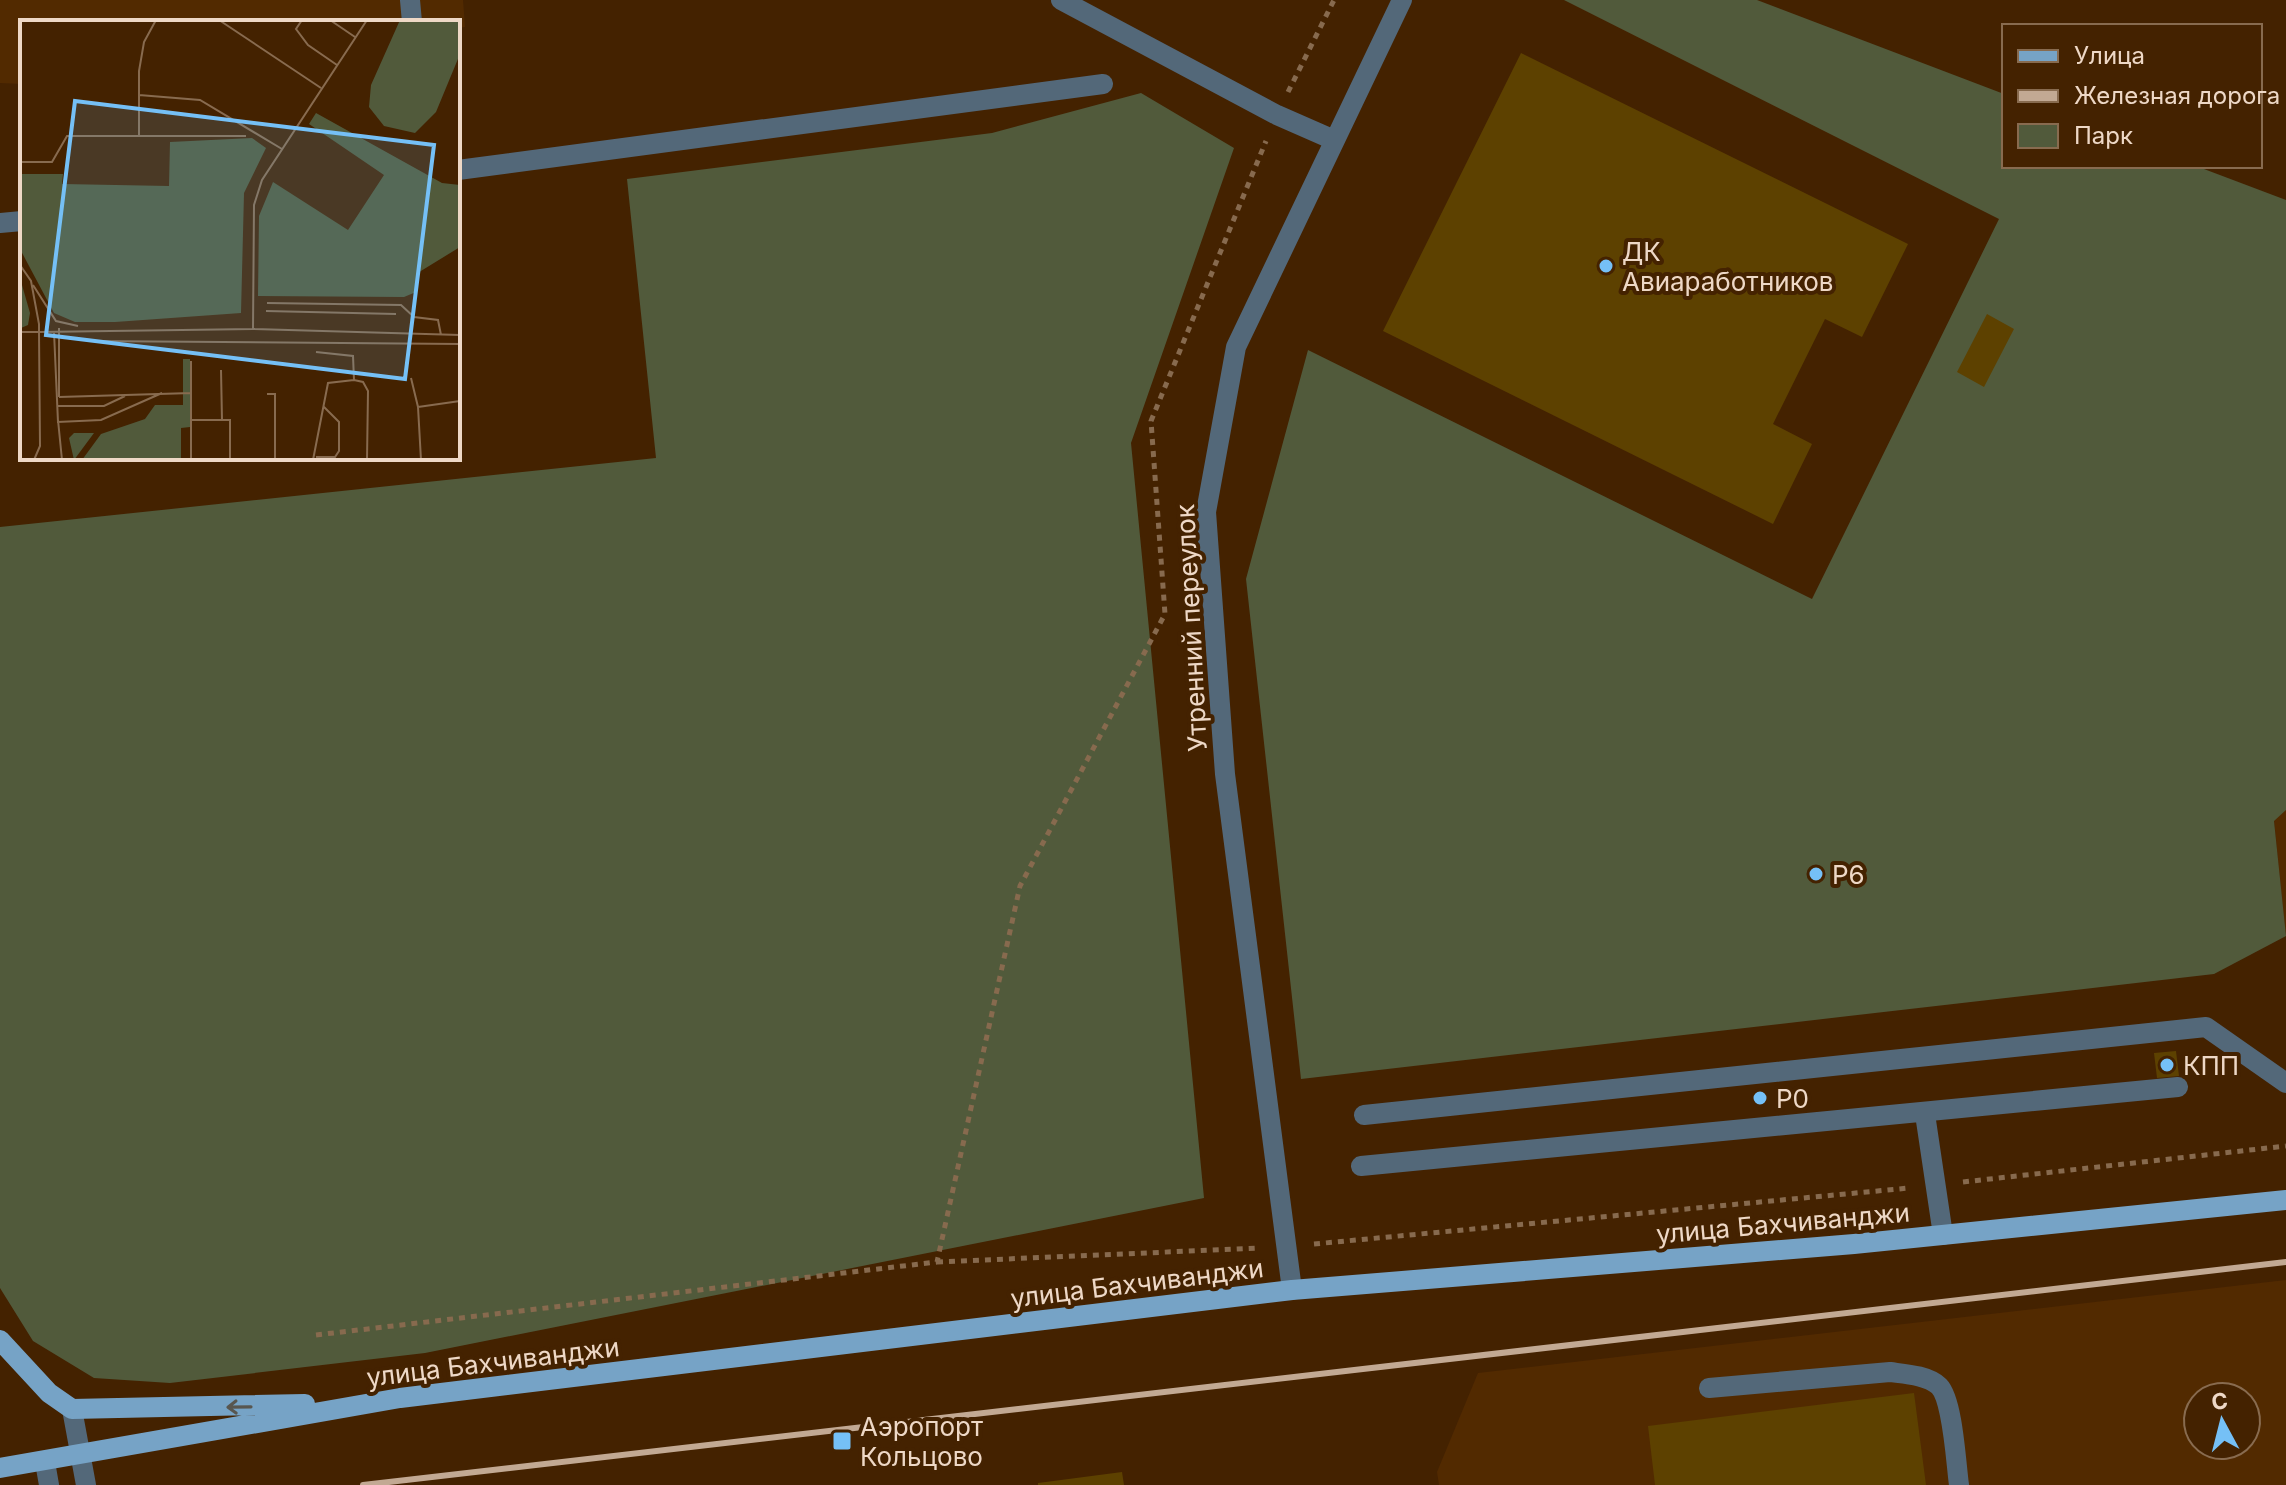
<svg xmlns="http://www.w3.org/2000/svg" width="2286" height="1485" font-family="Inter,sans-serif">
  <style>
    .built { fill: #522a00; fill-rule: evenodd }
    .green { fill: #515a3b }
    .building { fill: #5d4100 }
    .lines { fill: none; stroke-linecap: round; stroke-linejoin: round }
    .path { stroke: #876a4e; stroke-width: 5; stroke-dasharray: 6 6; stroke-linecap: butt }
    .minor { stroke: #536879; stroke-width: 20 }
    .major { stroke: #76a3c6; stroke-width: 20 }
    .rail { stroke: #c2a993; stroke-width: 6 }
    .oneway { stroke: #58564f }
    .poi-dot { fill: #75c0f6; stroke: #420; stroke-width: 3 }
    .labels { text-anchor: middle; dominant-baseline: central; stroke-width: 8; stroke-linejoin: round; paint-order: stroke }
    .poi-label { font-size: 26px; fill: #eed8c6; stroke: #420; text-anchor: start }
    .street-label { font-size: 26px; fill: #eed8c6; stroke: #420 }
    .inset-road { fill: none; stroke: #886b4f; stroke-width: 2 }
    .view { fill: #75c0f6; fill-opacity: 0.15; stroke: #75c0f6; stroke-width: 4 }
    .inset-edge { fill: none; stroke: #eed8c6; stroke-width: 4 }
  </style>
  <rect width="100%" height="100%" fill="#420"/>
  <path class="built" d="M0,0h463l2,27 -7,1v-6h-436v62l-22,-1z
    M2286,810v129l-12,-119z
    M2286,1280v205h-847l-2,-13 41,-99zM2198,1397h48v48h-48z"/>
  <path class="green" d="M1564,0h193l247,94v72h192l90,34v610l-12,11 12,115 -72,38 -913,105 -55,-500 62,-229 504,249 187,-380z
    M1141,93l93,55 -103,295 73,755 -779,155 -255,30 -76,-5 -61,-37 -33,-53v-761l656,-69 -29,-279 365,-46z"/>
  <path class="building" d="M1521,53l387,191 -46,93 -37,-18 -52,105 39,20 -39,80 -390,-193z
    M1987,314l27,15 -30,58 -27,-15z
    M2176,1051l3,25 -22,2 -3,-25z
    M1914,1393l12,92h-271l-7,-59z
    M1122,1472l2,13h-86v-2z"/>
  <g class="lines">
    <path class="path" d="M1288,92l46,-92
      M1963,1182l323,-36
      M1314,1244l595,-56
      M937,1262l323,-14
      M316,1335l621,-73 83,-376 145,-272 -14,-193 115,-280"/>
    <path class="minor" d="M410,0l2,22
      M1061,0l216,115 57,25
      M458,170l645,-86
      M0,223l22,-2
      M1925,1114l18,121
      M1364,1115l842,-88 80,56
      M1361,1166l817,-79
      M1292,1290l-67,-516 -19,-262 30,-165 166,-347
      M1709,1388l181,-16c15,2 37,3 49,14 14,14 17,78 20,99
      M72,1409l14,76
      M45,1462l4,23"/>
    <path class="major" d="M0,1340l49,53 23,16 233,-5
      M0,1468l400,-70 892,-108 562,-46 432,-44"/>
    <path class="rail" d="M363,1485l1923,-223"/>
  </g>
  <defs><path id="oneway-shaft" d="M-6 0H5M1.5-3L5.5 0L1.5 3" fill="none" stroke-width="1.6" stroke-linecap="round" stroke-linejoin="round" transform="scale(2)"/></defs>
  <use class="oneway" href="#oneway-shaft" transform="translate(239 1407) rotate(179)"/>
  <g class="poi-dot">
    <circle cx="1606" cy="266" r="8"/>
    <circle cx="1816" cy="874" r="8"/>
    <circle cx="2167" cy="1065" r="8"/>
    <circle cx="1760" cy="1098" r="8"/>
    <rect x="832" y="1431" width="20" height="20" rx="4"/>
  </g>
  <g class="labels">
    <g class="poi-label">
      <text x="1622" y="251">ДК<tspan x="1622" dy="30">Авиаработников</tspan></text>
      <text x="1832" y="874">P6</text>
      <text x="2183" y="1065">КПП</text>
      <text x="1776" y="1098">P0</text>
      <text x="860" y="1426">Аэропорт<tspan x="860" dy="30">Кольцово</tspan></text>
    </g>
    <g class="street-label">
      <text transform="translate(1191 628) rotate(-93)">Утренний переулок</text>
      <text transform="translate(1783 1223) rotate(-5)">улица Бахчиванджи</text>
      <text transform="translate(1137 1283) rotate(-7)">улица Бахчиванджи</text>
      <text transform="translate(493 1362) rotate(-7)">улица Бахчиванджи</text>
    </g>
  </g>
  <g transform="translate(20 20)">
    <rect width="440" height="440" fill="#420"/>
    <path d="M380,0h60v34l-24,58 -21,21 -31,-7 -15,-19 2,-22zM296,93l126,70 18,2v62l-44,27v18l-12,5 -146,-1 1,-80 14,-34 75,48 36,-55 -75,-51zM232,118l14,10 -22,45 -3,120 -126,9h-40l-21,-9 -34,-64v-75h43l-1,10 107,2 1,-44zM0,258l10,35 -2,12 -7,3zM163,339h7v68l-9,1v32h-99l19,-26 44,-15 10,-14h28zM54,413h20l-20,27 -5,-22z" fill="#515a3b"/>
    <path class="inset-road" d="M199,0l102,68M282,0l-6,9 12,16 29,20M310,0l25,17M119,75l61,5 82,49M119,117v-66l5,-29 12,-22M0,142h32l15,-26h179M0,245l11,16 8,43v8h-19M13,265l23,36 22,5M247,283l134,2 13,12 24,3 3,15M246,291l130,3M233,309l1,-124 8,-25 105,-160M19,312l214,-3 207,6M34,312l4,90 43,-2 61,-27M67,321l373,3M296,332l37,4 1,24M201,350l1,50M391,358l7,29 3,53M247,374h8v66M39,377l132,-4v-32M39,377v-69M38,386h46l21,-10M398,387l42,-6M38,400l4,40M171,400h39v40M296,437h19l4,-6v-29l-16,-16M14,440l6,-14 -1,-114M171,440v-67M293,440l15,-77 26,-3 9,2 5,9 -1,69"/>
    <path class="view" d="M55,81l359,44 -29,234 -359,-44z"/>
    <rect width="440" height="440" class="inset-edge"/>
  </g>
  <rect x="2002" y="24" width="260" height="144" fill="#442200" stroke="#886b4f" stroke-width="2"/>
  <rect x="2018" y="50" width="40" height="12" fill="#76a3c6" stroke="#886b4f" stroke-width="2"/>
  <text x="2074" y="64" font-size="24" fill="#eed8c6">Улица</text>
  <rect x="2018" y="90" width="40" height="12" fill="#c2a993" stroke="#886b4f" stroke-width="2"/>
  <text x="2074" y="104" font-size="24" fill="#eed8c6">Железная дорога</text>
  <rect x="2018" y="124" width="40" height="24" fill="#515a3b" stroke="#886b4f" stroke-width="2"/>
  <text x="2074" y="144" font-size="24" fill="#eed8c6">Парк</text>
  <g transform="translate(2222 1421) rotate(353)"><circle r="38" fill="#442200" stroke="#886b4f" stroke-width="2"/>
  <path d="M0-6L14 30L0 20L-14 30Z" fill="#75c0f6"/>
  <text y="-12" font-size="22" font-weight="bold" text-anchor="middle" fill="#eed8c6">С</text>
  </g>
</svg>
